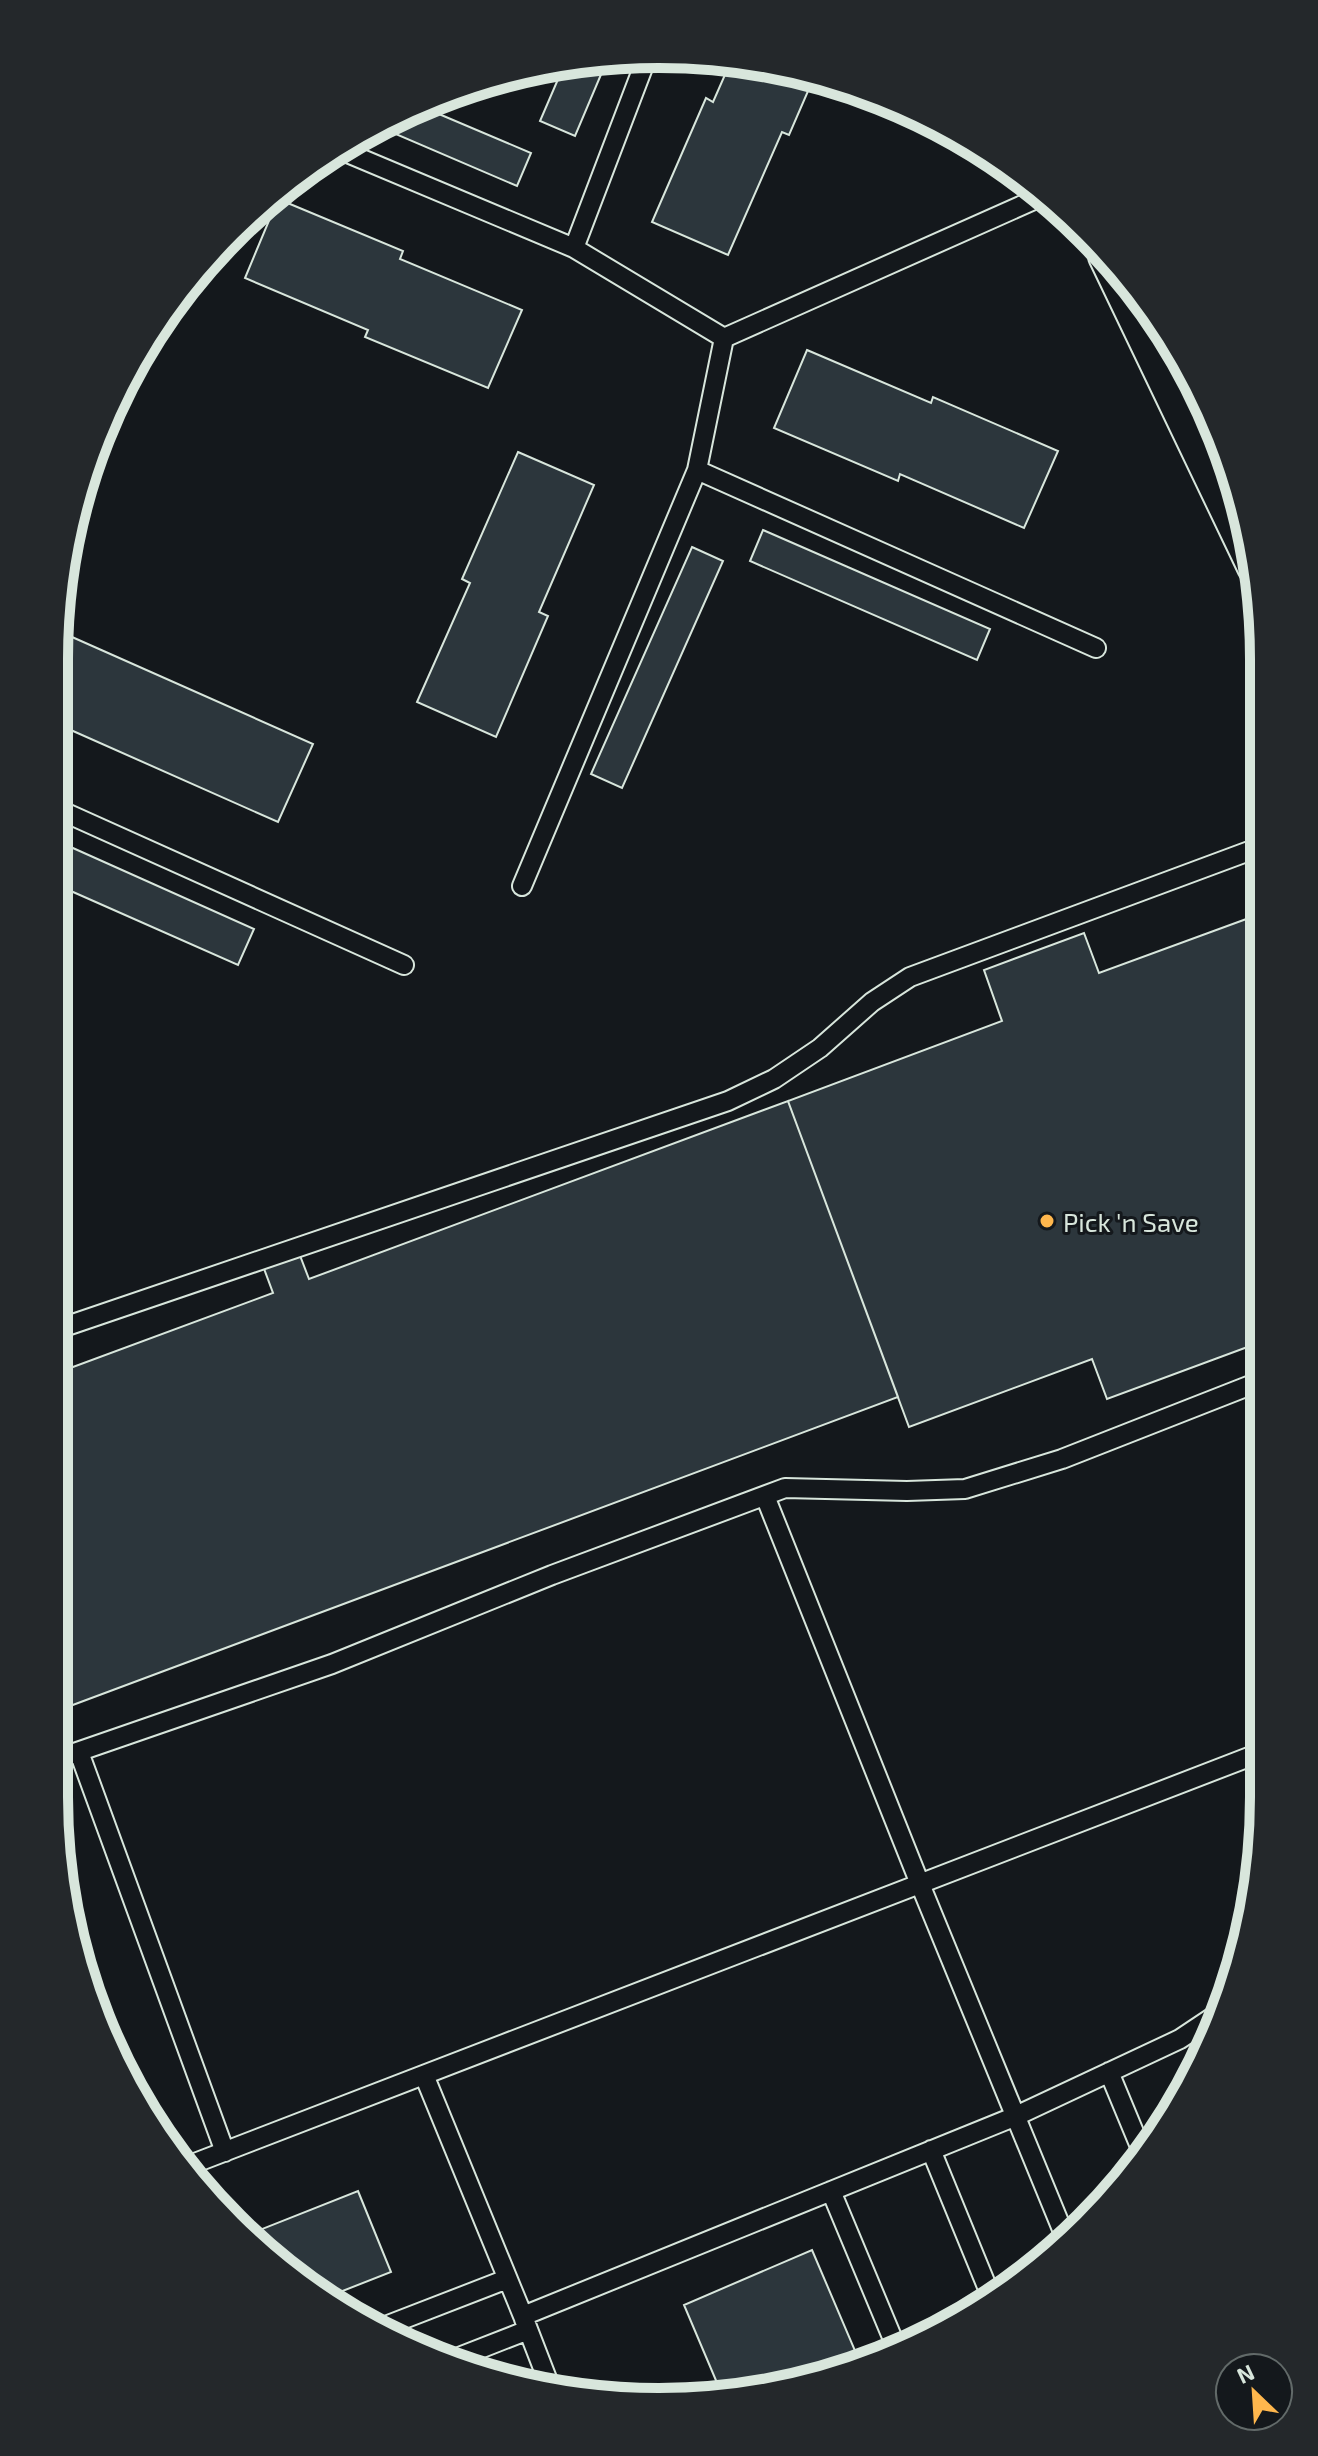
<svg xmlns="http://www.w3.org/2000/svg" width="1318" height="2456" font-family="'Exo 2',sans-serif">
  <style>
    .building { fill: #2c363c; stroke: #d8e6dc; stroke-width: 2 }
    .lines { fill: none; stroke-linecap: round; stroke-linejoin: round }
    .lane-casing { stroke: #d8e6dc; stroke-width: 22 }
    .street-casing { stroke: #d8e6dc; stroke-width: 38 }
    .lane { stroke: #14181c; stroke-width: 18 }
    .street { stroke: #14181c; stroke-width: 34 }
    .poi-dot { fill: #ffb74d; stroke: #14181c; stroke-width: 3 }
    .labels { text-anchor: middle; dominant-baseline: central; stroke-width: 6; stroke-linejoin: round; paint-order: stroke }
    .poi-label { font-size: 26px; fill: #d8e6dc; stroke: #14181c; text-anchor: start }
    .rim { fill: none; stroke: #d8e6dc; stroke-width: 10 }
  </style>
  <rect width="100%" height="100%" fill="#14181c"/>
  <path class="building" d="M608,58l-33,78 -35,-15 25,-58z
    M731,61l84,14 -26,60 -7,-3 -54,123 -76,-33 54,-124 7,4z
    M420,106l111,47 -14,33 -140,-60z
    M278,199l125,52 -3,8 122,51 -34,78 -123,-51 3,-7 -123,-52z
    M807,350l124,53 2,-6 125,54 -34,77 -124,-54 -2,7 -124,-53z
    M518,452l76,33 -55,127 9,4 -52,121 -79,-35 53,-119 -8,-4z
    M763,530l227,99 -13,31 -227,-99z
    M692,547l31,14 -101,227 -31,-14z
    M63,633l250,111 -35,78 -223,-99v-73z
    M55,840l199,89 -16,36 -183,-81z
    M1260,914l1,428 -154,57 -15,-40 -183,68 -121,-326 214,-80 -18,-51 100,-37 15,40z
    M788,1101l110,296 -844,315v-338l219,-81 -10,-27 36,-13 10,26z
    M75,1921l54,151 -43,-80z
    M358,2191l33,81 -69,27 -70,-66z
    M812,2250l47,110 -121,37h-15l-39,-92z"/>
  <g class="lines">
    <g class="lane-casing">
      <path id="lane" d="M338,149l236,99 150,90
        M574,248l73,-191
        M697,470l399,178
        M55,808l349,157
        M522,886l175,-416 27,-132 321,-143
        M55,1330l673,-229 46,-22 46,-31 52,-46 38,-25 350,-130
        M765,1496l155,388 146,355
        M79,1752l146,400
        M54,1760l278,-96 220,-89 233,-87 122,3 58,-2 97,-30 199,-78
        M1109,2072l32,77
        M424,2075l99,241 493,-200 164,-77 42,-28
        M931,2150l59,144
        M182,2168l1080,-416
        M831,2191l66,158
        M524,2319l27,70
        M383,2327l124,-48
        M454,2359l74,-29"/>
    </g>
    <g class="street-casing">
      <path id="street" d="M1106,256l149,311"/>
    </g>
    <use href="#lane" class="lane"/>
    <use href="#street" class="street"/>
  </g>
  <circle class="poi-dot" cx="1047" cy="1221" r="8"/>
  <g class="labels">
    <g class="poi-label">
      <text x="1063" y="1221">Pick 'n Save</text>
    </g>
  </g>
  <path d="M0 0H1318V2456H0ZM659 68H659A591 591 0 0 1 1250 659V1797A591 591 0 0 1 659 2388H659A591 591 0 0 1 68 1797V659A591 591 0 0 1 659 68Z" fill="#24282b" fill-rule="evenodd"/>
  <path class="rim" d="M659 68H659A591 591 0 0 1 1250 659V1797A591 591 0 0 1 659 2388H659A591 591 0 0 1 68 1797V659A591 591 0 0 1 659 68Z"/>
  <g transform="translate(1254 2392) rotate(335)"><circle r="38" fill="#14181c" stroke="#626a69" stroke-width="2"/>
  <path d="M0-6L14 30L0 20L-14 30Z" fill="#ffb74d"/>
  <text y="-12" font-size="22" font-weight="bold" text-anchor="middle" fill="#d8e6dc">N</text>
  </g>
</svg>
